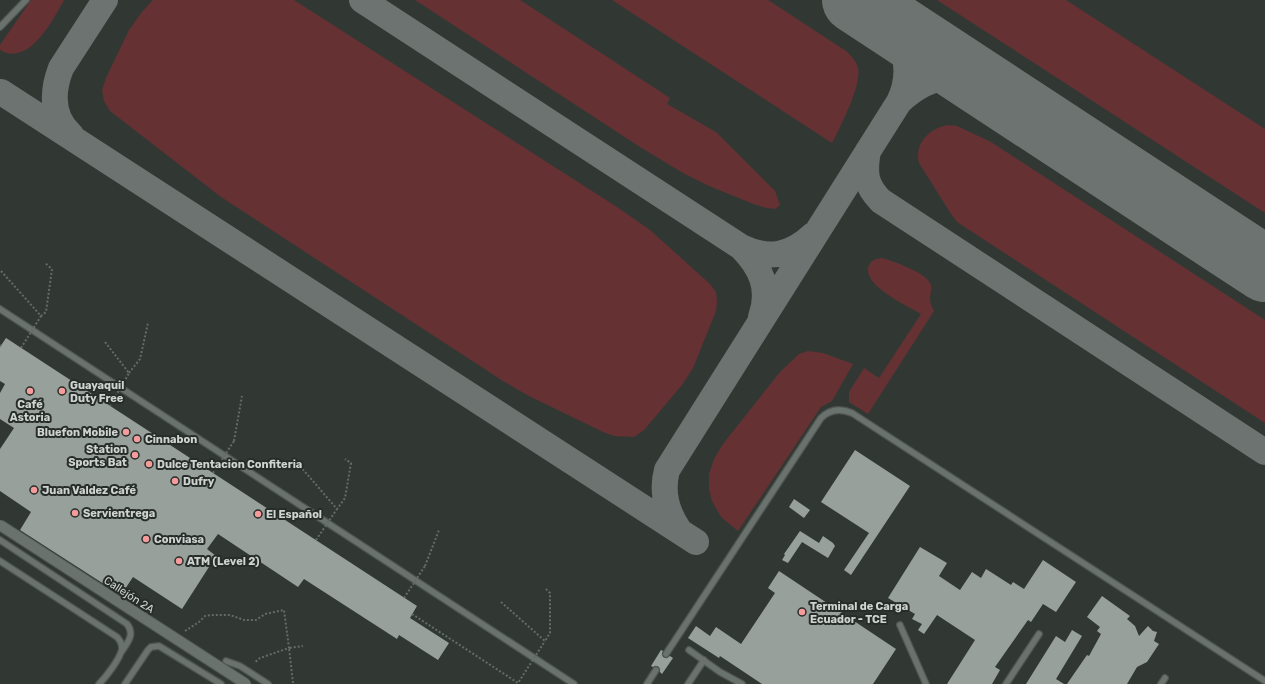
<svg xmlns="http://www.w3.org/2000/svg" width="1265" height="684" font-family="Rubik,sans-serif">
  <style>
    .green { fill: #663133 }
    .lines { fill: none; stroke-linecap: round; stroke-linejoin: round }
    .taxiway { stroke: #6c7370; stroke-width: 26 }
    .runway { stroke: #6c7370; stroke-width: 66 }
    .building { fill: #98a09b }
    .lane-casing { stroke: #505552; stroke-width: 8 }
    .path { stroke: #656b67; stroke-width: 2; stroke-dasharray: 2 2; stroke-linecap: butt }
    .lane { stroke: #6a726d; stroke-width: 5.5 }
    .street-bridge-casing { stroke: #505552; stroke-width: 12; stroke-linecap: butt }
    .path-bridge { stroke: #656b67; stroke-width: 2; stroke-dasharray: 2 2; stroke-linecap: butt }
    .street-bridge { stroke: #6a726d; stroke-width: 10 }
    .poi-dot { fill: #f59b9c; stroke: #272d2a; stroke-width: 1.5 }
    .labels { text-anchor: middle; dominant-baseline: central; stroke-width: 4; stroke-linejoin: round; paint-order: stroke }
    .poi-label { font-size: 11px; font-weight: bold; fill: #cfd4d1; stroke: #272d2a; text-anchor: start }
    .street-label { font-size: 11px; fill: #cfd4d1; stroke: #272d2a }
  </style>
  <rect width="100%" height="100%" fill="#313834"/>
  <path class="green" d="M31,0h33c-11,20 -35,67 -64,50v-5z
    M153,0h141l323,207 33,23 60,54 6,8 1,10 -1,9 -23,57 -11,17 -38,45 -10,7 -20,-1 -11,-4 -74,-36 -26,-15 -282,-184 -111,-86 -6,-10 -2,-11 4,-12 23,-48 13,-18z
    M415,0h105l150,98 -3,6 49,28 59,59 5,14 -5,4 -8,-1 -11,-3 -47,-19 -26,-13 -43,-26z
    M612,0h156l78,51c5,5 10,9 12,17 4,16 -18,60 -26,75z
    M937,0h129l199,129v84z
    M948,125l9,1 34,16 274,178v103l-308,-201 -6,-8 -32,-51c-5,-19 10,-35 29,-38z
    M882,258c11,3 44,15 48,25 3,5 0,10 0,16 0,4 2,8 4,12l-66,103 -19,-12v-10l15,-24 15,10 42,-64c-13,-8 -61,-29 -52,-49 3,-6 8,-6 13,-7z
    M808,351l15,2 30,11 -21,37 -11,6 -83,124 -17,-14 -9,-16 -3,-12v-15l5,-15 9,-15 57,-72 19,-18z"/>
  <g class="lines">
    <path class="taxiway" d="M362,0l379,247c20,20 30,42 20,70
      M885,19c20,26 29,52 14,83
      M1,92l695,450
      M71,135c-20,-18 -19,-44 -10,-67l44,-68
      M868,151c-4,22 -3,34 13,50l384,251
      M741,247c27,13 50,9 72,-12
      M679,530c-13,-19 -18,-38 -12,-60l232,-368c17,-16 38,-28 62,-24 7,1 14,3 21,5"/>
    <path class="runway" d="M855,0l410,269"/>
  </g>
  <path class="building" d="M6,338l411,268 -7,12 39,25 -11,17 -39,-25 -2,4 -93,-60 -6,8 -80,-53 -11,15 9,7 -34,53 -49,-32 -12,18 -101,-65 11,-18 -31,-21v-42l14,-21 -14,-9v-26l5,-9 -5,-3v-34z
    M855,450l55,36 -59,89 -7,-5 25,-37 -48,-31z
    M794,499l16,11 -6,8 -15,-11z
    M800,531l19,12 4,-7 10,7 2,3 -7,12 -26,-16 -14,21 -6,-3 3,-5 -1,-1z
    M920,547l27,16 -8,13 21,14 12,-18 9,6 5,-9 25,16 2,-3 11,7 19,-29 33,22 -20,30 -13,-8 -12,18 -3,-2 -33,47 5,3 -8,14h-45l28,-44 -38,-25 -13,19 -6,-4 4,-6 -10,-5 3,-5 -27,-16z
    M779,571l117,78 -23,35h-111l-42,-28 -1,2 -31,-20 8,-12 14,10 6,-9 25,17 34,-51 -7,-5z
    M1102,596l28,20 -3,3 8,7 4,10 9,-10 5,5 4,1 -3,9 5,3 -12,18 -10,5 -10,17h-60l20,-29 2,1 12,-22 -4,-3 3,-4 -13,-10z
    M1072,630l10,6 -26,43 8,5h-38l30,-48 9,6z
    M661,650l2,1 -1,3 1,3 3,1 4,-2 3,2 -11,16 -2,-2 -1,-5 -3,-1 -3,1 -2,-1z"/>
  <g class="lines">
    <g class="lane-casing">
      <path id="lane" d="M0,27l26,-27
        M0,309l574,375
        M0,540l127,84c8,10 1,18 -5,27
        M0,561l117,76c3,3 5,7 5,12 -2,10 -16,28 -23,35
        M900,625l26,59
        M689,650l31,22 22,12
        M666,654l155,-236c9,-9 19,-10 31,-5l413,268
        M226,661l14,5 28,18
        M125,684l23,-34 3,-3 8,-1 62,38
        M647,684l9,-14
        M688,684l16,-24
        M1006,684l33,-50
        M1161,684l4,-6"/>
    </g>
    <path class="path" d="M1,271l40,45 5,-4 6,-43 -7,-6
      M0,345l1,1
      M129,373l11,-14 8,-36
      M234,441l8,-45
      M300,466l37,43 8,-11 6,-35 -6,-4
      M425,566l14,-36
      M501,602l44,39 5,-8v-40l-4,-4
      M185,631l14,-9 6,-6 7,-1h18l14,5h12l9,-6 19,-4 5,38 -29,10 -6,5
      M293,683l-4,-35 14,-2"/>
    <use href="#lane" class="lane"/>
    <g class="street-bridge-casing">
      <path id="street-bridge" d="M0,525l246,159"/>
    </g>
    <path class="path-bridge" d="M105,342l24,31 -19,33
      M21,348l20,-32
      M213,473l21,-32
      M316,540l21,-31
      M404,598l21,-32
      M412,614l106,69 27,-42"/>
    <use href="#street-bridge" class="street-bridge"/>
  </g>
  <g class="poi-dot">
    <circle cx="30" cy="391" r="4"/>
    <circle cx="62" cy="391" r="4"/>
    <circle cx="126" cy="432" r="4"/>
    <circle cx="137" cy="439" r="4"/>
    <circle cx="135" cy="455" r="4"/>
    <circle cx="149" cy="464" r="4"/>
    <circle cx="175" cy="481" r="4"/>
    <circle cx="34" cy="490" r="4"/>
    <circle cx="75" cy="513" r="4"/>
    <circle cx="258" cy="514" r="4"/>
    <circle cx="146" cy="539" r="4"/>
    <circle cx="179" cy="561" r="4"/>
    <circle cx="802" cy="612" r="4"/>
  </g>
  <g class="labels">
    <g class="poi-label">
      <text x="70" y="385">Guayaquil<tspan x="70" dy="13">Duty Free</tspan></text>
      <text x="30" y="404" text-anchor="middle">Café<tspan x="30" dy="13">Astoria</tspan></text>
      <text x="118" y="432" text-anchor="end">Bluefon Mobile</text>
      <text x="145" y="439">Cinnabon</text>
      <text x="127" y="449" text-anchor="end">Station<tspan x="127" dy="13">Sports Bat</tspan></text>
      <text x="157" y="464">Dulce Tentacion Confiteria</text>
      <text x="183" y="481">Dufry</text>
      <text x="42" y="490">Juan Valdez Café</text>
      <text x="83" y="513">Servientrega</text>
      <text x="266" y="514">El Español</text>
      <text x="154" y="539">Conviasa</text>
      <text x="187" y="561">ATM (Level 2)</text>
      <text x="810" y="606">Terminal de Carga<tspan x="810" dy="13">Ecuador - TCE</tspan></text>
    </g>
    <g class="street-label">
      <text transform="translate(129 595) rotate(33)">Callejón 2A</text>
    </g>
  </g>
</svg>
